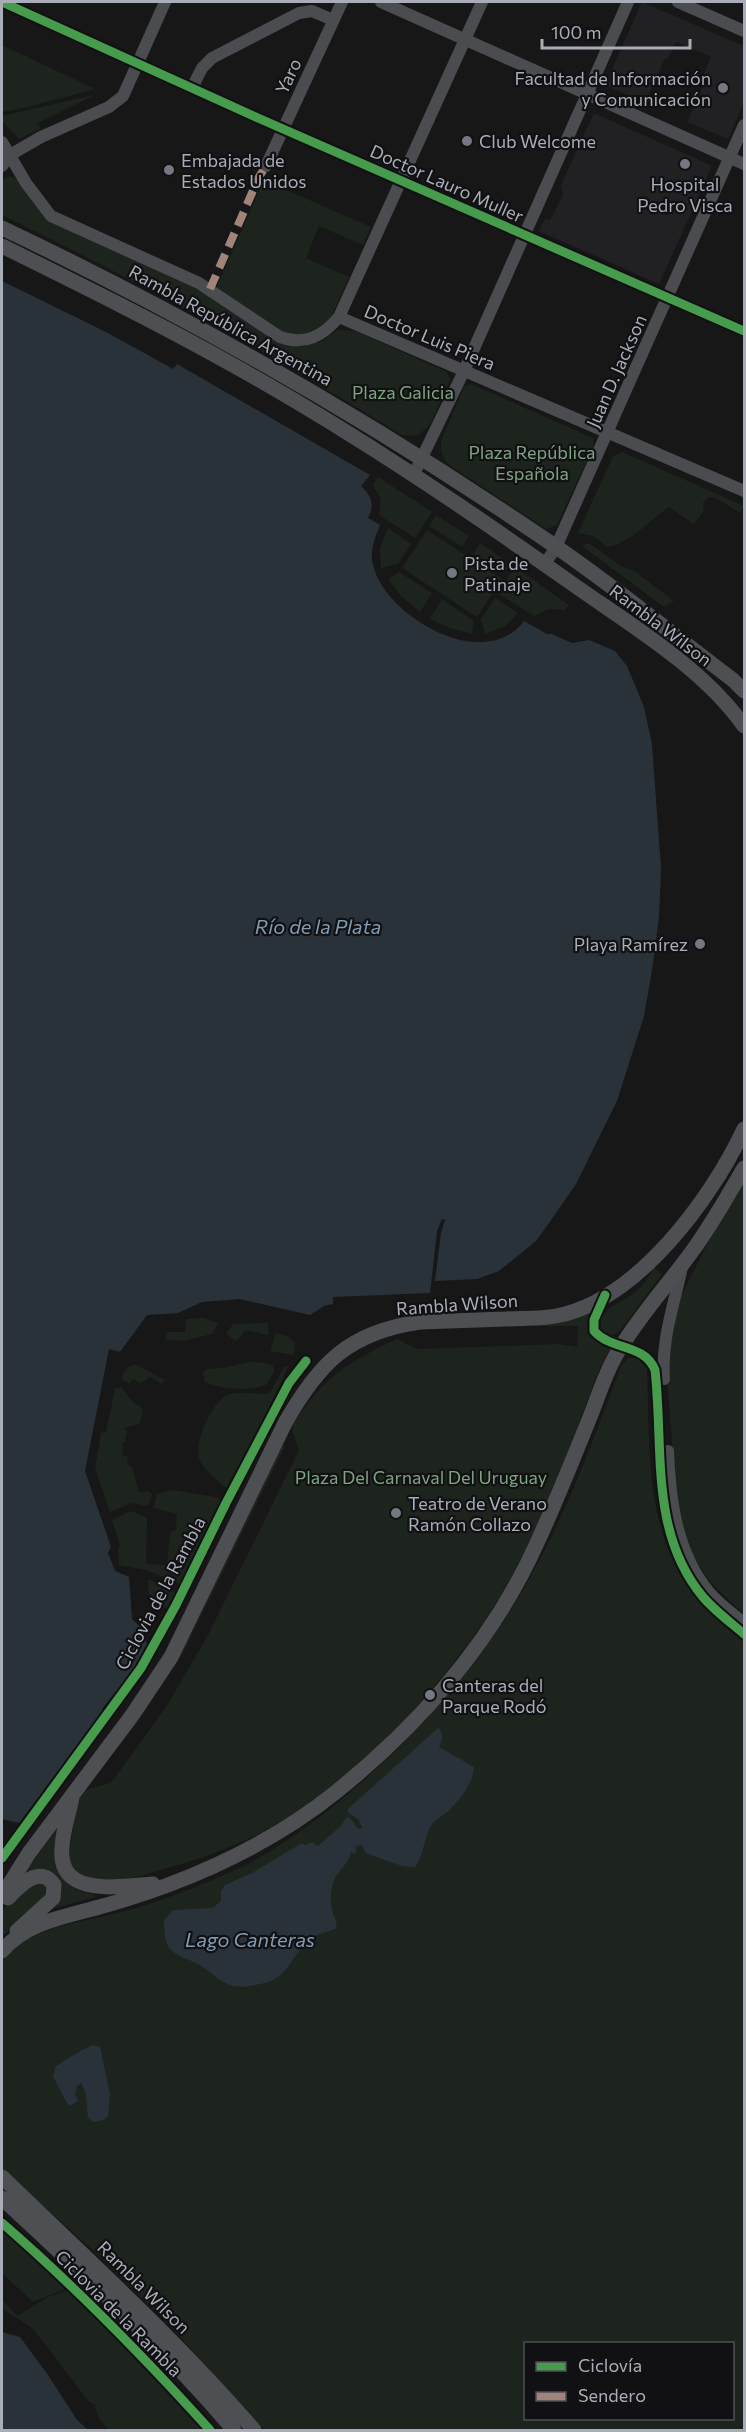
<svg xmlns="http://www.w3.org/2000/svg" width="746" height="2432" font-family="Commissioner,sans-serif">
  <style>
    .built { fill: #212123 }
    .green { fill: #1d241e; fill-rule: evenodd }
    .water { fill: #2a3239 }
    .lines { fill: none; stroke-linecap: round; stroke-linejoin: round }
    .minor { stroke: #4b4c50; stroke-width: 12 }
    .major { stroke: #4d4f52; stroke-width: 15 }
    .quiet { stroke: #a18479; stroke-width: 8; stroke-dasharray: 15 8; stroke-linecap: butt }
    .cycleway-casing { stroke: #111113; stroke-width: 13 }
    .cycleway { stroke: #469c4c; stroke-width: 9 }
    .poi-dot { fill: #757880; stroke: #111113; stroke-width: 2 }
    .labels { text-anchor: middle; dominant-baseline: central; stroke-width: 4.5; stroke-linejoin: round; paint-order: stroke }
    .street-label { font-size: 18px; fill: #a8adb8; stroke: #111113 }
    .poi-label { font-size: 18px; fill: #a8adb8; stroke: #111113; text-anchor: start }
    .park-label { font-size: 18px; fill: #7fa381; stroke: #111113 }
    .water-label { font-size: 20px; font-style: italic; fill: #7f9bb3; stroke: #111113 }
  </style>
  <rect width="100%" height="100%" fill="#171717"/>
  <path class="built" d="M642,2l102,44v56l-16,37 -41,-17 20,-45 -4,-2 8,-18 -35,-15 -8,17 -3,-1 -20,45 -40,-18z
    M594,113l118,53 -53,118 -120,-53 6,-12 5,1 13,-25 -2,-10z"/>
  <path class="green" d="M2,45l93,44 -68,18 -25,5z
    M94,95l-58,29 5,4 -22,11 -17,-18v-5z
    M8,176l8,2 21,29 166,83 99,56 20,-5 16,-11 17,1 92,41 3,8 -20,45 -13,11 -15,-1c-130,-81 -263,-153 -400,-220v-34z
    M264,180l107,47 -8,18 -44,-19 -13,32 43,19 -21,47 -11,10 -30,1 -71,-47z
    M471,384l122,54 1,7 -37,80 -11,4 -98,-65c-6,-6 -8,-14 -7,-23l23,-54z
    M622,452l122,54 -4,7 -24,-15 -8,-1 -5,6 1,8 -10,13 -25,-17c-19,13 -38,36 -62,40l-14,-11 -15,-3 35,-77z
    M378,477l54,35 -17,26 -36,-23 2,-16 -8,-14z
    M436,515l33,21 -7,11 -33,-21z
    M388,528l23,16 -13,20 -17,4 -1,-20z
    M427,530l75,49 -25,38 -75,-49z
    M480,543l31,21 -7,10 -31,-20z
    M589,543l32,23 12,4 41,31 -10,6 -82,-61z
    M515,567l54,38 -4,5 -17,-1 -14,7 -36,-23z
    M399,572l33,21 -12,19 -19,-16 -13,-17z
    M495,598l23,15 -12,13 -21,8 -4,-15z
    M442,599l32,22 -2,13 -22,-6 -20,-9z
    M744,1184v430l-33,-31 -21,-31 -10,-38 -5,-32 -9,-121 14,-63 30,-59z
    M654,1267l8,7 -42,57 -10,6 -11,-6c-5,-22 26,-29 39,-41 7,-7 12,-15 16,-23z
    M591,1312l-3,18 22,19c-14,22 -20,48 -30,71 -20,51 -39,102 -65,150 -48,90 -139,191 -225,246 -35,22 -76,39 -116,50 -19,5 -53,18 -71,15 -9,-2 -18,-5 -27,-7l-7,-13 1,-13 7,-47 6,-10 27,-8 4,-4 54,-75 40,-69 91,-185 -7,-19 1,-7c31,-47 55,-62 104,-85l20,10 142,-5 18,3 1,-21h-48z
    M204,1318l14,5 -6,11 -29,7 -18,-2 3,-7h17l1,-13z
    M268,1323l1,12 -23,-5 -10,11 -10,-7 7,-10z
    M276,1333l13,4 6,6 -1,12 -24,-4z
    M638,1357l9,8c3,74 -4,159 42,222 15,21 36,38 55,55v788h-479l-95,-104 -74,-73 -94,-84v-211c36,-34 75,-34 120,-46 37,-10 72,-24 107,-39 45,-20 86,-51 124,-83 74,-64 139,-140 185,-227 34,-63 58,-131 83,-197l7,-8zM526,2344h206v74h-206z
    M249,1362l18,1 6,3 1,5 -7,13c-13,8 -49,5 -62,-2l-2,-8 3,-5 17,-1z
    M133,1365h3l29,15 -3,4 -12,-7 -9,6 -8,-4 -4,5 -7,-5c1,-7 4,-12 11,-14z
    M284,1367h4l-58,124c-9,-7 -25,-20 -30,-30 -8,-16 12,-60 28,-66 12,-5 29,0 42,-2z
    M121,1387l12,15 10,7 -3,15 -16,4 3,3 -2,11 -3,2 1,12h4l1,9 4,2 7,25 10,-1 3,4 -4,11 -17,-3 -21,9 -15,-44 6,-35 5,-1 9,-43z
    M282,1445l3,1 -103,209 -47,71 -39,49 96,-143z
    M173,1490l43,7 7,4 -40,84 -37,-15 -27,-5 -1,-16 2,-4 -8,-25 19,-9 16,7 -1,46 21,1 3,-33 6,-2 1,-16 -24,-6 4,-14z
    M148,1579l32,15 -8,16 -19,-6 -4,-11z
    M58,1827v43c6,15 21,23 36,24l1,3 -47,13 10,-29 -41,1z
    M43,1882l7,10 -48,45v-27l27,-25z
    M2,2224l69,63 -38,15 -31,-29z
    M68,2290h6l88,89 46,51h-99c-8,-7 -13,-15 -14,-26l-6,-2 -47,-62 -11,-13 -29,-18v-10l15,17 31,-19z"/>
  <path class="water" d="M2,281l106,52 65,36 4,-5 193,111 -9,11c11,11 14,19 7,32l12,7c-5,13 -11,26 -7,40 12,52 112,109 151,56l23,13h5l20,9 17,-3 26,11 12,15 17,41 8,37 9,125 -2,48 -7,53 -8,46 -27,85 -41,83 -27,39 -13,18 -37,30 -22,8 -42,2 6,-48 4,-13 -3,-1 -5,12 -7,62 -97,4v7l-9,2 -14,9 -70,-16 -38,3 -24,11 -31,2 -27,37 -11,-3 -24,122 26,76 -3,6 7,18 14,6 3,42 10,10 6,19 -31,48 -4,-1 -11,14 2,3 -85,111 -17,-4z
    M438,1728c6,7 5,10 1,19l35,20c-1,17 -14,33 -26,44 -5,5 -11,7 -15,12 -10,14 -8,30 -18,44l-13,-1 -36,-13 -4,-8 -6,1v8l-5,-2c-3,12 -9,15 -15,24 -7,12 -7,34 1,46l-2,7c-7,3 -16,4 -21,8 -26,17 -21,43 -59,48 -9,2 -20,3 -28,-1 -12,-5 -19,-16 -31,-21 -25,-11 -32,-11 -32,-43l9,-10 40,-2 8,-7v-10l4,-6 27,-12 50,-30 3,2 7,-3 6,4 24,-21 4,-8 5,2 7,10 4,-1 -3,-8 -11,-8v-3z
    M93,2045l7,2 10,47 -2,22 -5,4 -10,2 -5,-5c-2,-14 0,-23 -7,-34l-4,3 -2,8 3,7 -8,5c-5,-4 -13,-23 -17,-30l3,-10c6,-4 32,-20 37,-21z
    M2,2332l18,5 28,38 29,45 11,10h-86z"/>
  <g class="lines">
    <path class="minor" d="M2,2l256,116 486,213
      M381,2l363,162
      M678,2l66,29
      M192,88l10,-20 10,-10 87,-45 13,-2 21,9
      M2,142l24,41 25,33 148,67 81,54c25,9 43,-1 59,-20l143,-315
      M2,166l8,-11 31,-18 68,-30 14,-11 42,-94
      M266,166l76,-164
      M339,317l405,174
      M413,476l51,-105 164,-369
      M545,564l11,-17 188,-422
      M605,1295l-11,25v11c18,20 50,12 61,39 9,78 -6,162 48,227 12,14 27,25 41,37
      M664,1379c-3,-39 10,-74 18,-112
      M668,1451c2,49 8,101 41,141 10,12 23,21 35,31"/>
    <path class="major" d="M2,228c192,91 377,198 553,318 61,42 119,89 178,134l11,11
      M2,246c77,38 154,76 229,118 119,66 233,143 343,221 58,41 129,83 170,141
      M72,1797c-3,16 -9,33 -10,50 -5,52 59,39 91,37
      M2,1896l27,-43 104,-139 38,-57 114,-234c34,-60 64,-91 135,-101 29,-1 57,-2 86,-3 17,-1 34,0 50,-3 81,-15 156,-118 188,-187
      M8,1898c11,-12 32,-34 46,-13l-1,13 -36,33
      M2,1951c24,-29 66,-35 101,-45 22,-6 43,-13 65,-21 61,-23 117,-52 168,-93 83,-67 157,-151 201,-249 19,-41 36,-84 53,-126 8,-20 15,-43 26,-62 22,-38 52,-70 77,-105 19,-26 35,-55 51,-82
      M2,2177c86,83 174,163 252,253
      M2,2198c80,75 161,148 232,232"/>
    <path class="quiet" d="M210,289l49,-112 7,-11"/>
    <g class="cycleway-casing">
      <path id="cycleway" d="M2,2l256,116 486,213
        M605,1295l-11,25v11c18,20 50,12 61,39 9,78 -6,162 48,227 12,14 27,25 41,37
        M2,1858l139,-190 35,-63 50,-102 63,-120 17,-22
        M2,2223c74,64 142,134 208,207"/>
    </g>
    <use href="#cycleway" class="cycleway"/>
  </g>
  <g class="poi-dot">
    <circle cx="723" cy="88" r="6"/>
    <circle cx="467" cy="141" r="6"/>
    <circle cx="685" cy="164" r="6"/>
    <circle cx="169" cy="170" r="6"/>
    <circle cx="452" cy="573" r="6"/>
    <circle cx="700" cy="944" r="6"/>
    <circle cx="396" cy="1513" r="6"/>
    <circle cx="430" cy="1695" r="6"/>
  </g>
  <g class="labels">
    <g class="street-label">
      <text transform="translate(288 76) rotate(-65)">Yaro</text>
      <text transform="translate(447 183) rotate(24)">Doctor Lauro Muller</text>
      <text transform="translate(231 325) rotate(29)">Rambla República Argentina</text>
      <text transform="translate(430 337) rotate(23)">Doctor Luis Piera</text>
      <text transform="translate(616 371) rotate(-66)">Juan D. Jackson</text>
      <text transform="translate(661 625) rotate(37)">Rambla Wilson</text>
      <text transform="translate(457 1304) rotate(-4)">Rambla Wilson</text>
      <text transform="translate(160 1593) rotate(-62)">Ciclovia de la Rambla</text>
      <text transform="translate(144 2287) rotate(45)">Rambla Wilson</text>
      <text transform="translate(119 2313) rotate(45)">Ciclovia de la Rambla</text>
    </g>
    <g class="poi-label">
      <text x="711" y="78" text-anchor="end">Facultad de Información<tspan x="711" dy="21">y Comunicación</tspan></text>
      <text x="479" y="141">Club Welcome</text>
      <text x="181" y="160">Embajada de<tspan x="181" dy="21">Estados Unidos</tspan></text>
      <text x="685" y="184" text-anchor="middle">Hospital<tspan x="685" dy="21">Pedro Visca</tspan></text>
      <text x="464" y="563">Pista de<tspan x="464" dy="21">Patinaje</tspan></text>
      <text x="688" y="944" text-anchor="end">Playa Ramírez</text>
      <text x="408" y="1503">Teatro de Verano<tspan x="408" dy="21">Ramón Collazo</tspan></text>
      <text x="442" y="1685">Canteras del<tspan x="442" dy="21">Parque Rodó</tspan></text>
    </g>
    <g class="park-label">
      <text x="403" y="392">Plaza Galicia</text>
      <text x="532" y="452">Plaza República<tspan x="532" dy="21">Española</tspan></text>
      <text x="421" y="1477">Plaza Del Carnaval Del Uruguay</text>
    </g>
    <g class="water-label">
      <text x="318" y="926">Río de la Plata</text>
      <text x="250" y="1939">Lago Canteras</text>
    </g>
  </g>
  <rect width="746" height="2432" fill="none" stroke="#a8adb8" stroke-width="6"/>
  <rect x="524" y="2342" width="210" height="78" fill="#111113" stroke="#4d4f55" stroke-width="1.5"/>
  <rect x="536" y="2362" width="30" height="9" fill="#469c4c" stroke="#4d4f55" stroke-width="1.5"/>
  <text x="578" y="2372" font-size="18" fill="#a8adb8">Ciclovía</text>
  <rect x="536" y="2392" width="30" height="9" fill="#a18479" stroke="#4d4f55" stroke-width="1.5"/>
  <text x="578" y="2402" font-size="18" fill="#a8adb8">Sendero</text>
  <path d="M542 39v9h148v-9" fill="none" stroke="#a8adb8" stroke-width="3"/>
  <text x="551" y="39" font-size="18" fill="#a8adb8" stroke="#111113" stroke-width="4.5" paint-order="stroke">100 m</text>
</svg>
